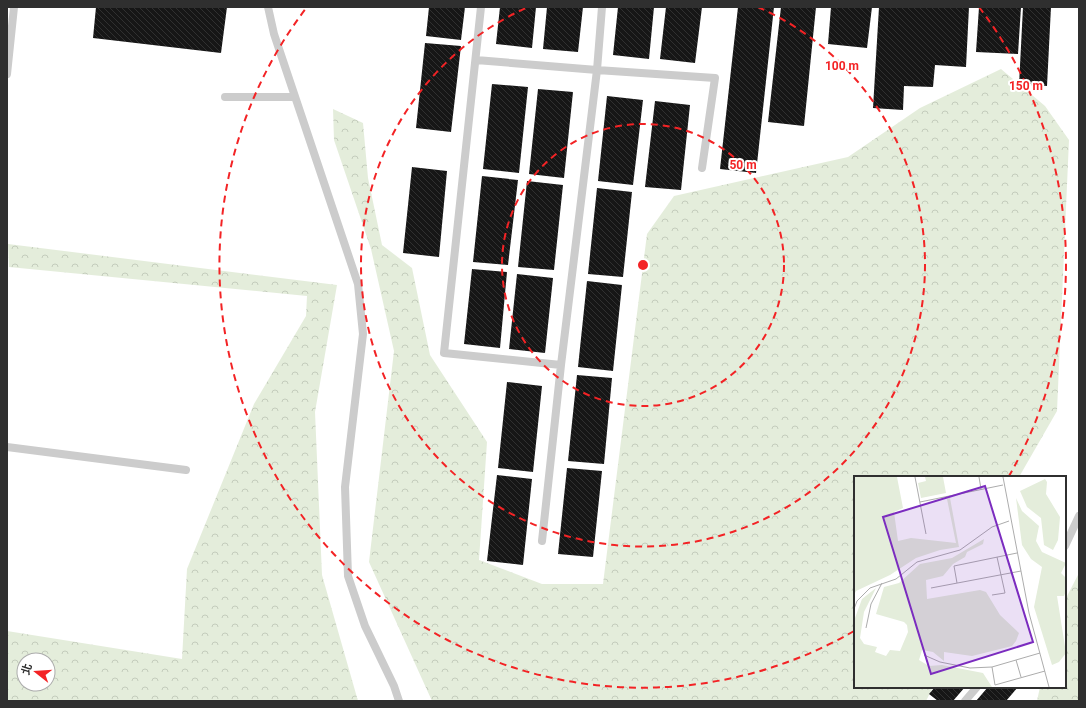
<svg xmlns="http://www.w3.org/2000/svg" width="1086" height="708" font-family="Roboto,'Noto Sans TC',sans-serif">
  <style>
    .forest { fill: url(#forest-crowns); fill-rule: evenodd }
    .building { fill: url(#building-back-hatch) }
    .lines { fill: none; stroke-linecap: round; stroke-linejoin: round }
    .service { stroke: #ccc; stroke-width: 8 }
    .ring { fill: none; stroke: #f32325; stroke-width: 2; stroke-dasharray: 7 5 }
    .inset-road { fill: none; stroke: #acacac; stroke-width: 1 }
    .view { fill: #7b2cbf; fill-opacity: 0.15; stroke: #7b2cbf; stroke-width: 2 }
    .inset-edge { fill: none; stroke: #2f2f2f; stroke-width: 2 }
    .centre { fill: #f32325; stroke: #fff; stroke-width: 2 }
    .ring-label { font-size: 12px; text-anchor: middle; font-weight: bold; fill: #f32325; stroke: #fff; stroke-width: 4; stroke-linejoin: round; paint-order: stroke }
  </style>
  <defs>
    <pattern id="forest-crowns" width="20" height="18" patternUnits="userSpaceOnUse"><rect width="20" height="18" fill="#e4eddb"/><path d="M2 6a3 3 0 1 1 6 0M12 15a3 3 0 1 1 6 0" fill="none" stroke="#c4ccbc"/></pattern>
    <pattern id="building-back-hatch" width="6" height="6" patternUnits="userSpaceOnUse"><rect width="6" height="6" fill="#161616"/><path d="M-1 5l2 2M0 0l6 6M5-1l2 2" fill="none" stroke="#303030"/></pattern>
  </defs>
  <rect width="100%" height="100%" fill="#fff"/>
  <path class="forest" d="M1001,69l44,37 24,34 -12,271 -38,66h-164v210h78l-7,14h-494l-63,-139 25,-211 -23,-102 -37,-109 -1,-31 30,14 5,55 14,67 30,23 18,87 57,87 -8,118 63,24h61l44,-350 27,-38 174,-39 72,-49z
    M8,244l329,41 -22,127 7,163 36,126h-351v-70l175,28 5,-90 67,-165 52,-88 1,-20 -298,-29zM24,660h24v24h-24z
    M1079,573v128h-42l3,-14h25v-87z"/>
  <path class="building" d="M96,7h131l-6,46 -128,-15z
    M429,7h36l-4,33 -35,-4z
    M500,7h36l-4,41 -36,-4z
    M547,7h36l-5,45 -35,-3z
    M618,7h36l-5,52 -36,-4z
    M666,7h36l-7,56 -35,-4z
    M738,7h36l-18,166 -36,-4z
    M781,7h35l-12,119 -36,-4z
    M831,7h41l-5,41 -39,-4z
    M879,7h90l-3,60 -31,-2 -2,22 -29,-1 -1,24 -30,-2z
    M979,7h42l-3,47 -42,-2z
    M1023,7h28l-4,79 -28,-1z
    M425,43l36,3 -10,86 -35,-4z
    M492,84l36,3 -9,86 -36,-4z
    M538,89l35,3 -9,86 -35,-4z
    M607,96l36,4 -10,85 -35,-4z
    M655,101l35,4 -9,85 -36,-3z
    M412,167l35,4 -8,86 -36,-4z
    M482,176l36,4 -10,85 -35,-3z
    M527,181l36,4 -9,85 -36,-3z
    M597,188l35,4 -9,85 -35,-3z
    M472,269l35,3 -7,76 -36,-4z
    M517,274l36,4 -8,75 -36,-4z
    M587,281l35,4 -9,86 -35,-4z
    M577,375l35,3 -8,86 -36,-3z
    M507,382l35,4 -9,86 -35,-4z
    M567,468l35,3 -9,86 -35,-3z
    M497,475l35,4 -9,86 -36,-4z
    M935,687h30l-12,14h-15l-9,-7z
    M988,687h30l-12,14h-30z"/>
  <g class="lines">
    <path class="service" d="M268,7l6,27 84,250 5,50 -18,153 3,89 17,50 29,60 5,15
      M481,7l-37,346 117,12
      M476,60l121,10 118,8 -13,90
      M7,74l7,-67
      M225,97h70
      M7,447l179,23
      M542,541l19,-176 36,-295 5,-63
      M1065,546l14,-30
      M965,701l12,-14"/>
  </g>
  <g class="ring">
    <circle cx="643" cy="265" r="141"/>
    <path d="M758 7A282 282 0 1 1 528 7"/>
    <path d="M854 631A423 423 0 0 1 307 7M979 7A423 423 0 0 1 1009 476"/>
  </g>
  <g transform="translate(854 476)">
    <rect width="212" height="212" fill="#fff"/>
    <path d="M0,1h43l6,31 -9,4 4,29 13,-3 45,5 -9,-44 3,-1 9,49 -19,3 -24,8 -26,17 -34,16 -2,4zM191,3l2,3 -1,12 14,23 -2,23 -5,10 -9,-5 -3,-27 -14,-11 -7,-16zM162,22l6,13 17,15 -3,15 6,11 24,11 -5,10 4,4 1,14 -2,5h-7l9,57 -7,9 -7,3 -18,-58 8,-40 -11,-8 -9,-14zM130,63l-1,5 -16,8 -2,5 -12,7 -10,12 -17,4 1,19 53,-9 6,2 14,23 19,18 -3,8 -4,5 -40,10 -28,-4v9l-11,-9 -11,-2 -3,10 10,6 13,-1 41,8 9,14h-138l1,-69 7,-19 14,-11 -12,24 -4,26 4,6 13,3 -2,5 11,4 4,-6 10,1 8,-19 -1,-7 -3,-3 -28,-8 8,-27 15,-4 21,-19 32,-6z" fill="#e4eddb"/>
    <path d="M71,1h18l3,16 -25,5 -3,-15 8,-2z" fill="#e4eddb"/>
    <path class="inset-road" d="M61,1l11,57M125,1l2,12M149,1l26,136 20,74M66,26l83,-17M103,107l-3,-17 63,-13M77,112l90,-17M138,119l13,-2 -8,-36M0,133l3,-8 13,-13 26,-9 21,-17 43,-12 32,-23 17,-6M12,152l5,-24 11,-21M186,177l-48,14 3,18 50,-14M70,179l16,7 30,6 22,-1M162,184l5,17"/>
    <path class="view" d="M131,10l48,156 -102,32 -48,-157z"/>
    <rect width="212" height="212" class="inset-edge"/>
  </g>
  <circle cx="643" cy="265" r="6" class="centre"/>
  <g class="ring-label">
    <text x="842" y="70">100 m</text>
    <text x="1026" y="90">150 m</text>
    <text x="743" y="169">50 m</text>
  </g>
  <rect width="1086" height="708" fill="none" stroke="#2f2f2f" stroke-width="16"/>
  <g transform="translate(36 672) rotate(287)"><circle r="19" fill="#ffffff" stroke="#acacac"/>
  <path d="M0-3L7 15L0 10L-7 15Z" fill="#f32325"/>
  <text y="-6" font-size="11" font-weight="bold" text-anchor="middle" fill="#2f2f2f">北</text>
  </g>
</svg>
